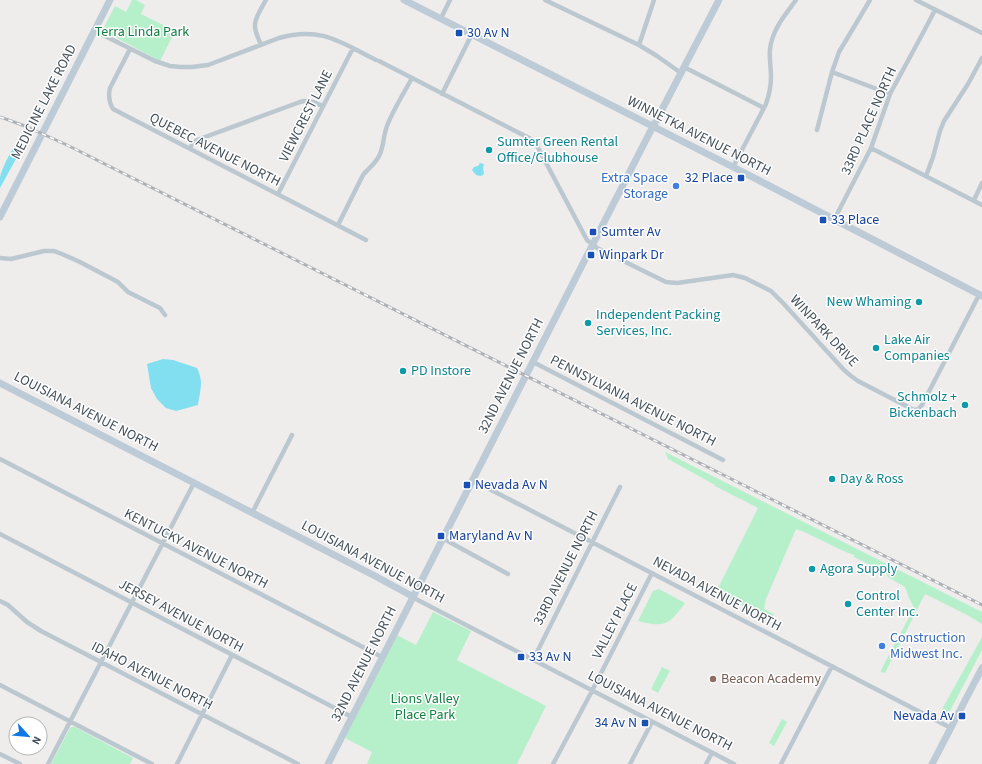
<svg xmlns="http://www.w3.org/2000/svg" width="982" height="764" font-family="'Source Sans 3',sans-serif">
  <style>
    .green { fill: #b6f0ca }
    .water { fill: #81dff0 }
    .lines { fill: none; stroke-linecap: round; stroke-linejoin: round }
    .street { stroke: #bcc8d0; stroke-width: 4.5 }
    .secondary { stroke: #bdcbd7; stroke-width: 7 }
    .rail-casing { stroke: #aeb2b7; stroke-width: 3 }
    .rail { stroke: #fff; stroke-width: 1.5; stroke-dasharray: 4.5; stroke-linecap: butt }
    .transit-dot { fill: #1a4fb4; stroke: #fff; stroke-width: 1.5 }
    .culture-dot { fill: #0f9aa8; stroke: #fff; stroke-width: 1.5 }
    .shop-dot { fill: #3f7fe0; stroke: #fff; stroke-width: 1.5 }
    .education-dot { fill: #8d6e63; stroke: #fff; stroke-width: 1.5 }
    .labels { text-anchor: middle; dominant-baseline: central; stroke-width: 3; stroke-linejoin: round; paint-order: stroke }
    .park-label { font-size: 14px; fill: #127e42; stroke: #fff }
    .transit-label { font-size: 14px; fill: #164399; stroke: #fff; text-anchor: start }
    .street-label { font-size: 14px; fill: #44515a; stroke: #fff }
    .culture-label { font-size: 14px; fill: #0d838f; stroke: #fff; text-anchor: start }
    .shop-label { font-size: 14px; fill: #366cbe; stroke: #fff; text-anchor: end }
    .education-label { font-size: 14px; fill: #785e54; stroke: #fff; text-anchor: start }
  </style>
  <rect width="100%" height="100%" fill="#efecec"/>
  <path class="green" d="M132,0h4l9,5 -4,9 34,17 -15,30 -56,-30v-4l11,-21 11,6z
    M665,452l317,160v12l-15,-9 -42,-21 -40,79 -4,-1v-2l33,-62 -5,-10 -4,-11 -17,-10 -2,-4 -32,-16v-2c-20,-7 -38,-19 -58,-26l-30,70 -2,10 10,5 -4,5 -36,-18 -20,-5 44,-88 -43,-22v-1l-47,-26z
    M659,589l26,14c-16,22 -20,25 -47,18l15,-30z
    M433,612l38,19 -14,29 89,46 -29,58h-150l5,-12 -27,-14 52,-103 19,10z
    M982,637v13l-32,61 -4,2 -5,-2z
    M662,667l8,4 -12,22 -7,-4z
    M782,719l5,3 -13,24 -5,-3z
    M72,727h3l58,31 -3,6h-79l19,-36z"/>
  <path class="water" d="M18,142h4l2,3 -1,1 -23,42c0,-3 0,-7 0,-10 1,-8 13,-32 18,-36z
    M480,163l4,1 -1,4 1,5 -1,2 -3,1 -4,-1 -4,-5 2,-3 4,-1z
    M163,359l10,1 24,8c7,14 3,22 1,37l-22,6 -10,-3 -9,-9 -6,-11 -4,-24z"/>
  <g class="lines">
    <path class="street" d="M545,0l94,45 18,11 24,17
      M916,0l66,33
      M441,18l9,-18
      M95,31l60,30 15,5 11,1h11l16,-2 71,-27c42,-12 61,4 97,22
      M261,45c-2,-6 -6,-12 -6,-19 -1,-7 7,-19 11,-26
      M639,45l15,-45
      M130,49l-20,39c-2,8 -1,14 3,21l253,131
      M379,61l152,78 5,5 51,96 10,8 69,34 11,1 56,-8 12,3 26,13 12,12 61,67 7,6 7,5 54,28c5,2 7,0 10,-4l57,-110
      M684,67l80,41
      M832,72l58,22
      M442,94l30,-60
      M817,130l15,-58 7,-20 31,-52
      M871,148l111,57
      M190,149l2,-5 5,-4 103,-38c9,-3 15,1 23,4
      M733,167l33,-63c3,-9 5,-18 5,-27 0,-10 -2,-19 -1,-28 2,-19 15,-34 26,-49
      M926,176l7,-19 7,-26 4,-10 24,-37 14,-26
      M278,194l75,-146
      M974,200l8,-17
      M834,220l37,-72 19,-54 34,-63 11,-21
      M338,225l25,-50c5,-6 12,-11 16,-19 5,-9 4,-20 8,-30 6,-16 17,-33 25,-48
      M0,258l11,1 33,-8h10l8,3 18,8 38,20 10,10 32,16 5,7
      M533,362l190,98
      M0,459l382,198
      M472,480l479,248
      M252,513l40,-78
      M0,534l352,183
      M442,538l66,36
      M412,597l322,167
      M0,601l8,4 19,17 14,9 257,133
      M533,660l87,-173
      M0,685l152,79
      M0,754l20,10
      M48,764l146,-281
      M177,764l55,-109
      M553,764l39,-73 60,-118
      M630,764l22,-42
      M706,764l6,-11
      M781,764l51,-98"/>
    <path class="secondary" d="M404,0l329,167 249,129
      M0,217l110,-217
      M0,383l375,193 35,19 2,2
      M328,764l322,-632 6,-11 63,-121
      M932,764l50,-96"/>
    <g class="rail-casing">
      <path id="rail" d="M0,117l25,9 42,19 915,460"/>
    </g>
    <use href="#rail" class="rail"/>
  </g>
  <g class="transit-dot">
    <rect x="455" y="29" width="8" height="8" rx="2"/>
    <rect x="737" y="174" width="8" height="8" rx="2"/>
    <rect x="819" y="216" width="8" height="8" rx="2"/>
    <rect x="589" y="228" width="8" height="8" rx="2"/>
    <rect x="587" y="251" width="8" height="8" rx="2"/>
    <rect x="463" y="481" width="8" height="8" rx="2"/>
    <rect x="437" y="532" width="8" height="8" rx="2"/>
    <rect x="517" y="653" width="8" height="8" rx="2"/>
    <rect x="958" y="712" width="8" height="8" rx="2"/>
    <rect x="641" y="719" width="8" height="8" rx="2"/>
  </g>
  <g class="culture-dot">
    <circle cx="489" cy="150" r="4"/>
    <circle cx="919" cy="302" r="4"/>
    <circle cx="588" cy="323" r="4"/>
    <circle cx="876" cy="348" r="4"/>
    <circle cx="403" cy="371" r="4"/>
    <circle cx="965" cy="405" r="4"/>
    <circle cx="832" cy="479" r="4"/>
    <circle cx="812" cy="569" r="4"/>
    <circle cx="848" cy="604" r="4"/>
  </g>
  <g class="shop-dot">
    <circle cx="676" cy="186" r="4"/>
    <circle cx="882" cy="646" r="4"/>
  </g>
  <circle class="education-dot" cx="713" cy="679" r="4"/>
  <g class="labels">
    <g class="park-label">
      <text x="142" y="32">Terra Linda Park</text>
      <text x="425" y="699">Lions Valley<tspan x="425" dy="16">Place Park</tspan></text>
    </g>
    <g class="transit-label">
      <text x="467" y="33">30 Av N</text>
      <text x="733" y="178" text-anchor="end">32 Place</text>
      <text x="831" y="220">33 Place</text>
      <text x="601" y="232">Sumter Av</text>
      <text x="599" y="255">Winpark Dr</text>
      <text x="475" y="485">Nevada Av N</text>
      <text x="449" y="536">Maryland Av N</text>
      <text x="529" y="657">33 Av N</text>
      <text x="954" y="716" text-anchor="end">Nevada Av</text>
      <text x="637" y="723" text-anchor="end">34 Av N</text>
    </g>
    <g class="street-label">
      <text transform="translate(44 102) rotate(-63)">MEDICINE LAKE ROAD</text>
      <text transform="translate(306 116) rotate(-63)">VIEWCREST LANE</text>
      <text transform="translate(869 121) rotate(-66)">33RD PLACE NORTH</text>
      <text transform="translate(699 136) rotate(27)">WINNETKA AVENUE NORTH</text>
      <text transform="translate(215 150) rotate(27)">QUEBEC AVENUE NORTH</text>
      <text transform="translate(824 331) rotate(47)">WINPARK DRIVE</text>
      <text transform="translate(511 376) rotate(-63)">32ND AVENUE NORTH</text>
      <text transform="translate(633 401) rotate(27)">PENNSYLVANIA AVENUE NORTH</text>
      <text transform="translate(86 412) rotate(27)">LOUISIANA AVENUE NORTH</text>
      <text transform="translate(196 549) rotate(27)">KENTUCKY AVENUE NORTH</text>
      <text transform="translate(373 562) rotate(28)">LOUISIANA AVENUE NORTH</text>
      <text transform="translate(566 568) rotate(-63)">33RD AVENUE NORTH</text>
      <text transform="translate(717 594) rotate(28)">NEVADA AVENUE NORTH</text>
      <text transform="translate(181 616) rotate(28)">JERSEY AVENUE NORTH</text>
      <text transform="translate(615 621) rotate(-63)">VALLEY PLACE</text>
      <text transform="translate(364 664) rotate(-63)">32ND AVENUE NORTH</text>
      <text transform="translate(152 676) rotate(27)">IDAHO AVENUE NORTH</text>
      <text transform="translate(660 711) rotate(27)">LOUISIANA AVENUE NORTH</text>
    </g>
    <g class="culture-label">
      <text x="497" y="142">Sumter Green Rental<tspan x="497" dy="16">Office/Clubhouse</tspan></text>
      <text x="911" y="302" text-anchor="end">New Whaming</text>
      <text x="596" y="315">Independent Packing<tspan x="596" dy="16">Services, Inc.</tspan></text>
      <text x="884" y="340">Lake Air<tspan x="884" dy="16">Companies</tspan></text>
      <text x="411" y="371">PD Instore</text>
      <text x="957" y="397" text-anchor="end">Schmolz +<tspan x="957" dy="16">Bickenbach</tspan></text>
      <text x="840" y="479">Day &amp; Ross</text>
      <text x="820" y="569">Agora Supply</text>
      <text x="856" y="596">Control<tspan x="856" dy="16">Center Inc.</tspan></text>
    </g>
    <g class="shop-label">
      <text x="668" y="178">Extra Space<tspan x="668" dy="16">Storage</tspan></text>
      <text x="890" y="638" text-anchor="start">Construction<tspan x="890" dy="16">Midwest Inc.</tspan></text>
    </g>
    <g class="education-label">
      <text x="721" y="679">Beacon Academy</text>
    </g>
  </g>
  <g transform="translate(28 736) rotate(117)"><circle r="19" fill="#ffffff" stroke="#b4b9bd"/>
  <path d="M0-3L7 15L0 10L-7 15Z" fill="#0f78e5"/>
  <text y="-6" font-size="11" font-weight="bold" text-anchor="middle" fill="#44515a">N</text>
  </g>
</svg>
